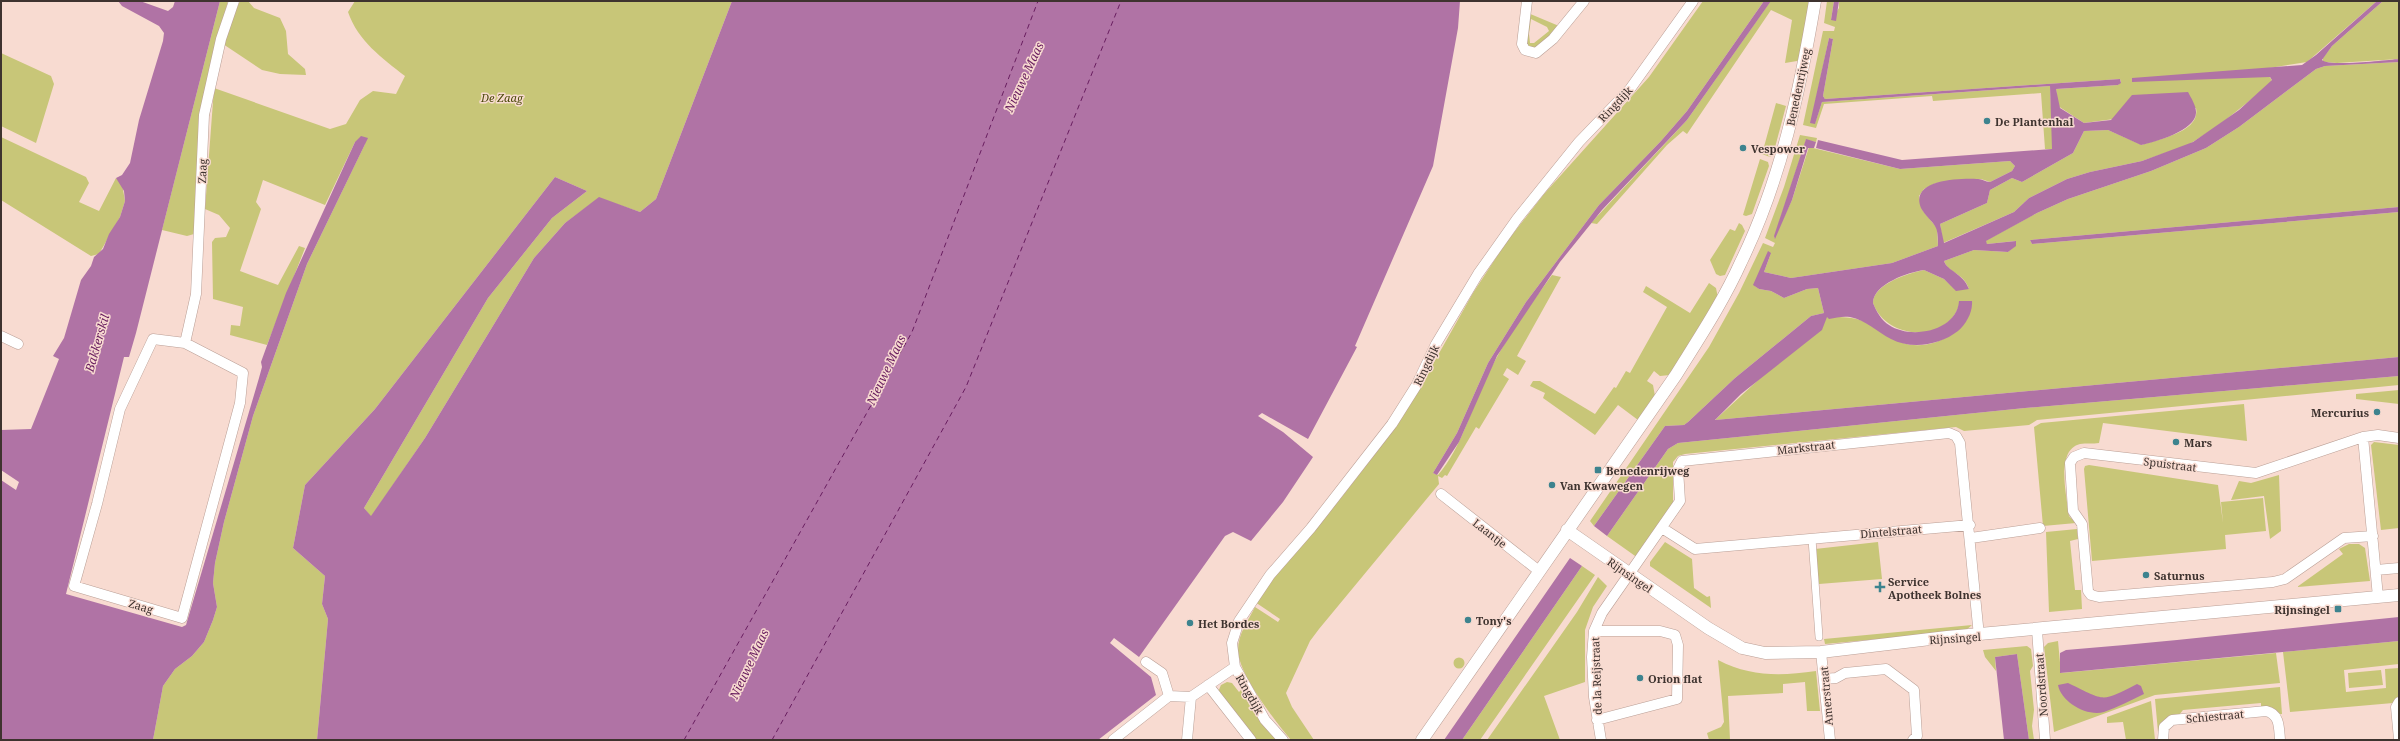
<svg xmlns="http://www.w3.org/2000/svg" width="2400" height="741" font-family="'Noto Serif',serif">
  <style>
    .green { fill: #c8c678; fill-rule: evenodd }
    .water { fill: #b073a5 }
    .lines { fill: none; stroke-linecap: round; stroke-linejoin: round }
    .ferry { stroke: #681d5f; stroke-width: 1; stroke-dasharray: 5 4; stroke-linecap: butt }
    .pedestrian-casing { stroke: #ba9f96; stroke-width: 8 }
    .minor-casing { stroke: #ba9f96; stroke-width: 11 }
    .tertiary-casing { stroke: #ba9f96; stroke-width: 13 }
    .pedestrian { stroke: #fff; stroke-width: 7 }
    .minor { stroke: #fff; stroke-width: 10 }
    .tertiary { stroke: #fff; stroke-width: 12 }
    .poi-dot { fill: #3d838e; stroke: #f8dbd1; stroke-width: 1.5 }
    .labels { text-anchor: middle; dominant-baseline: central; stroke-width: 3; stroke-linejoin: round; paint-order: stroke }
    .street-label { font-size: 11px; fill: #3e332f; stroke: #f8dbd1 }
    .park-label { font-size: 11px; font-style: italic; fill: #4b4909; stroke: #f8dbd1 }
    .poi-label { font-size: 11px; font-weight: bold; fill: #3e332f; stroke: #f8dbd1; text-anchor: start }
    .water-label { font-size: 12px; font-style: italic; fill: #681d5f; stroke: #f8dbd1 }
  </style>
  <rect width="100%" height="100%" fill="#f8dbd1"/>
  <path class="green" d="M220,1h8l-8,30 -26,203 -7,2 -25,-6z
    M240,1h8l6,7 26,10 6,13 2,23 17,15 1,6 -26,-1 -18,-4 -39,-26 7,-21z
    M355,1h377l-76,198 -16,13 -41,-14 -34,25 -31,35 -109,180 -54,79 -7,-9 124,-210 64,-80 35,-27 -32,-14 -180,232 -70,76 -12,63 32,28 -3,28 6,15 -11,121h-164l10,-54 12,-17 17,-13 12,-14 9,-22 4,-13 -4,-24 2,-20 9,-41 29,-106 54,-152 58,-120 -10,-2 -30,63 -62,-25 -7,22 5,7 -21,62 38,14 21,-39 6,2 -38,97 -37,-10 1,-10 9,1 3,-19 -30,-8 -1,-57 3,-4 11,-1 4,-9 -11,-13 -14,-6 9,-121 116,41 16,-5 14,-24 13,-9 23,3 9,-18c-23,-18 -47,-35 -57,-64z
    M1703,1h61l-77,110 -26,30 -62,64 -73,97 -38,61 -31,70 -24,40 5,2c24,-28 32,-64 48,-97 18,-37 42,-70 66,-103l9,2 -44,79 9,5 -8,14 -11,-7 -4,7 6,4 -30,50 -3,-2 -29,49 -2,-1 -3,3 -4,-2 1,8 -120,145 -9,12 -24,52 6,14 22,33h-23c-15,-18 -53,-66 -53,-90 0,-16 10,-29 17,-43l23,15 2,-3 -25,-17 15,-20 71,-84 53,-69 26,-42 53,-94 32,-49 39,-50 105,-117z
    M1811,1l-10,57 -4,3 -12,2 7,-43 -21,-10 -84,124 -4,-3 -16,14 -70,79 -6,-1 96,-103 83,-118z
    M1827,1h7l-3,19 8,-12v-7h538l-70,61 -44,7 9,11 -4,6 -50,40 -30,19 -46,16 -52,11 -23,7 -38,19 -15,14 -71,31 -3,-19 47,-21 3,-13 22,-12 10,4 51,-29 11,-22 24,-1 34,15c17,-6 59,-13 54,-37l-112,15 -26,-17 -2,-17 62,-4 3,-3 -1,-3 -295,20 -2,-3 10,-57 -4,-1 -18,84 4,1 7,-21 228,-16 3,63h-8l-4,-56 -108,8 -1,-5 -108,8 -8,24 -13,-3 20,-94h11l1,-4 -11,-4z
    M2383,1h16v58l-62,4 -14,-1v-4l9,-12z
    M1528,13l31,13 -20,22 -11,-1 -4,-6zM1531,19l16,8 2,4 -15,12h-4l-1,-9z
    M1,53l50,23 3,8 -18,59 -35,-17z
    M2399,62v145l-369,33 2,4 367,-32v145l-684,63 112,-104c11,2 21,0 33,4 15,5 27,18 43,23 27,9 64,-10 69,-39l-12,-3c-8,42 -73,41 -87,2 0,-19 36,-30 51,-33l20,9 11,10h14c-5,-16 -21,-16 -25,-28l30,-11 34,2 7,-6v-5l-28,3 -2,-3 52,-28 31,-14 83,-28 55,-23 33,-21 77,-58 9,-3z
    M1776,103l10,3 -13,49 -3,2 -8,-3z
    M1800,135l17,3 -1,4 -10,-2 -32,98 18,-38 17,-53 91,22 110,-8 5,5 -3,5 -22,11 -9,-3 -45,4 -12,6 -5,7 4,15 14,17 1,18 -46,17 -101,15 -27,-6 7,-19 -16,33 4,3 12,2 13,7 23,-9 11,-1 6,25 -13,3 -76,62 -47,44 -4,3 -19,1 -71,100 -4,-5 119,-174 30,-54 24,-50 10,4 2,-4 -10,-5 19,-51z
    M1,137l85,40 3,6 -10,19 20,9 17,-33 6,6 3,17 -5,16 -21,37 -8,2 -90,-56z
    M1760,159l8,3 1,4 -17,48 -6,2 -3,-1z
    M1739,223l3,2 3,6 -20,44 -5,1 -4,-2 -6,-14 20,-31 5,2z
    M1709,283l7,5 2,10 -48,77 -10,1 -6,-5 -7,10 6,4 2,11 -17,24 -20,-15 -23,30 -52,-37 2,-5 -15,-7 3,-5h7l55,33 19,-27 2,1 10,-17 4,2 37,-66 -24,-15 3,-6 44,27z
    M2399,376v9l-362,35 -8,5 -65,6 -8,-4 -271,27 -7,2 -5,6v41l-35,55 -31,-22 61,-87 10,-6 347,-35z
    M2399,390v14l-43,-5v-5z
    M2244,404l3,37 -144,-18 -4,20c-6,1 -13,0 -19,1 -25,6 -13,53 -11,72l7,7 -33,3 -9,-99 7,-4z
    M2374,442l25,3v83l-18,2 -10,-85z
    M2089,465l129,20 5,38 -2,-21 42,-4 3,33 -41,4 1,14 -134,12 -8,-92 1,-3z
    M2279,475l2,56 -11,8 -6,-43 -33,4 8,-19 12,2z
    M2077,529l1,10 -8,2 5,49h6l1,19 -33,3 -3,-80z
    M1665,542l27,17 2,29 13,9 3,-1 1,12 -61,-42v-4z
    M1878,542l4,37 -63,5 -4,-35z
    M2349,544h10l6,4 5,33 -73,6 46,-33 -4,-5z
    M1582,566l13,9 -115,165h-18z
    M1598,577l9,9 -14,21 -8,23v52l-41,14 16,44h-73l90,-128z
    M1972,625l-7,6 -140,13 -1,-5z
    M2058,641l3,32 215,-20 4,30 -125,12 -101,37 -10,-85 4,-4z
    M2399,641v23l-55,6 2,22 40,-4 -1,-19 14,-1v28l-6,7 -103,9 -7,-60z
    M2027,646l4,3 2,17 -3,5 4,39 -2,16 2,14h-5l-12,-86 -22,3 1,14 -11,-14 -2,-7z
    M1453.5 663a5.5 5.5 0 1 1 11 0a5.5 5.5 0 1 1-11 0Z
    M1718,660c33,17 63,16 98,11l4,40h-13l-2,-29 -22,2v9l-55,3 2,44h-21l-2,-7 14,-6 3,-5z
    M2381,670l2,15 -34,3 -1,-15z
    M1227,682l5,1 7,9 2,-2 13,22 22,28h-21l-37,-48 3,-7z
    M2280,687l2,27h-3l-7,-6 -11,-2v-3l-78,7 -4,5 -15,5 -6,12 -3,-33z
    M2151,701l4,39h-29l-3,-18 -16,1v-6z"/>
  <path class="water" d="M118,1h22l28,10 5,-4 2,-6h45l-84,332 -7,24h-5l-58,237 116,33 4,-2 73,-247 3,-11 -1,-5 25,-69 69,-151 6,-6 7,2 -61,126 -54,152 -29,106 -9,41 -2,20 4,24 -4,13 -9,22 -12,14 -17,13 -12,17 -10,54h-152v-260l15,10 3,-8 -18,-12v-40l30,-1 28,-70 -6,-3 11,-18 17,-58 10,-14 3,-9 9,-8 6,-15 11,-17 5,-16 -1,-10 -8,-13 6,-3 8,-12 9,-43 24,-79 1,-8 -5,-7 -37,-20z
    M732,1h728l-2,27 -25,138 -78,180 2,1 -49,92 -46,-26 -4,3 25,16 30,25 -30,45 -32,39 -18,-9 -8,4 -86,121 -25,-19 -4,5 41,34 5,18 -58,45h-781l11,-121 -6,-15 3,-28 -32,-28 12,-63 70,-76 180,-232 32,14 -35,27 -64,80 -124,210 7,8 54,-78 109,-180 31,-35 34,-26 41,15 16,-13z
    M1764,1h7l-84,119 -85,90 -42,52 -63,94 -38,86 -22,33 -4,-2 24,-40 31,-70 38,-61 73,-97 62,-64 26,-30z
    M1834,1h5l-3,20 -5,-1z
    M2377,1h6l-51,45 -10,14c7,7 64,0 77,-1v3l-74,4 -9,3 -77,58 -33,21 -55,23 -83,28 -31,14 -51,28 1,3 29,-3v5l-8,6 -34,-2 -30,11c3,10 19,12 25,28l-13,2 -12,-12 -20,-9c-15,2 -51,14 -51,33 3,8 9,18 16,22 22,15 68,6 70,-24h13c1,11 -6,23 -14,30 -18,14 -46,19 -67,8 -14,-7 -25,-19 -41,-22 -8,-1 -14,1 -21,2l-2,-2 -5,13 -81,64 -26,26 684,-63v19l-374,32 -347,35 -10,6 -61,87 -13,-10 71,-100 19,-1 4,-3 47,-44 76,-62 13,-3 -6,-25 -11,1 -23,9 -13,-7 -12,-2 -6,-4 15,-34 3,2 -7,19 27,6 101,-15 46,-17c0,-4 0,-14 -2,-18 -3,-7 -11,-12 -15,-20 -12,-29 40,-30 57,-29 5,0 7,3 12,3l22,-11 3,-5 -5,-5 -110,8 -84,-21 2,-8 84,20 150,-11 -2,-63 -228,16 -7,22 -5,-1 19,-85 4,1 -10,57 2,3 295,-20 1,4 -3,2 -62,4 4,19 24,15 27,-3 21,-25 56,-3c3,6 8,13 8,20 1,18 -41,30 -55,33l-33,-15 -24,1 -11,22 -51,29 -10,-4 -22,12 -3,13 -47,21 4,19 70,-31 15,-14 38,-19 23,-7 52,-11 51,-19 46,-32 33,-30 -2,-3 -138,5v-4l170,-13 14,-10z
    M1806,139l10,3 -2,6h-6l-16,52 -17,39 -1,-3z
    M2399,207v5l-367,32 -2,-4z
    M1570,558l12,8 -120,174h-18z
    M2399,617v24l-339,32v-20l6,-3c111,-9 222,-22 333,-33z
    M2017,654l12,86h-25l-9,-83z
    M2068,683c38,18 32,20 69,1l4,2 3,8c-13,6 -26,13 -40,18 -17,5 -43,-10 -46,-27z"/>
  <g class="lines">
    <path class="ferry" d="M684,740l228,-408 126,-331
      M772,740l194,-353 155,-386"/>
    <g class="pedestrian-casing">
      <path id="pedestrian" d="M1812,539l7,98"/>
    </g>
    <g class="minor-casing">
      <path id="minor" d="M1527,1l-5,43 3,6 11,3 17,-14 31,-38
        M1,336l17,8
        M185,343l58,30 -3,30 -58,215 -108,-32 23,-82 23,-95 33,-70 32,4 11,-49 8,-179 17,-76 13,-38
        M2363,437l15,160
        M1441,494l98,77
        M1662,528l33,21 275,-24
        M2373,536l-29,2 -59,41 -12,3 -174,15 -8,-2 -3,-4 -6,-67 -9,-13 -3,-48 4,-6 10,-4 172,20 107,-36 15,-2 21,3
        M1971,538l69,-10
        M2376,570l23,-2
        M2037,630l8,110
        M1594,631h66l15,4 3,10 -1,54 -80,21
        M1821,652l9,88
        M1146,662l16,11 7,23
        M1824,679l12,-1 9,-5 41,-4 28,21 3,46 -4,4
        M1208,685l43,55
        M2399,702l-3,5 3,32
        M1113,740l56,-44 22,1
        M1187,740l4,-43 44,-30
        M1283,740l-18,-20 -30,-53 -3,-24 7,-22 31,-46 41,-47 81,-104 24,-38 20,-42 42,-70 39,-55 62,-77 51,-53 63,-88
        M1601,740l-7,-43 -2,-40 2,-26 8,-18 78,-112 -2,-32 4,-8 267,-28 7,3 4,7 19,193
        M2163,740l1,-13 8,-7 94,-9c14,3 13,17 14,29"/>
    </g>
    <g class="tertiary-casing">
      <path id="tertiary" d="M1567,530l141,98 34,20 23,5 56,-1 126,-15 452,-42
        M1422,740l254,-365c23,-37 47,-73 65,-113 40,-82 59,-172 74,-261"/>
    </g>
    <use href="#pedestrian" class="pedestrian"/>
    <use href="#minor" class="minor"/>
    <use href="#tertiary" class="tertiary"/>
  </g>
  <g class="poi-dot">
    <circle cx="1987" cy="121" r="4"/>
    <circle cx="1743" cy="148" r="4"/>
    <circle cx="2377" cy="412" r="4"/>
    <circle cx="2176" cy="442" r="4"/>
    <rect x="1594" y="466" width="8" height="8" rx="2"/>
    <circle cx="1552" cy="485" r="4"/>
    <circle cx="2146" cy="575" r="4"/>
    <path d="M1878 581h4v4h4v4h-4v4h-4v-4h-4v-4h4z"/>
    <rect x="2334" y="605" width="8" height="8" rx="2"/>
    <circle cx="1468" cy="620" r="4"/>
    <circle cx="1190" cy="623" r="4"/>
    <circle cx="1640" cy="678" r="4"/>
  </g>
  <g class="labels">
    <g class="street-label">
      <text transform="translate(1798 87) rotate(-78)">Benedenrijweg</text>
      <text transform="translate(1615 104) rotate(-47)">Ringdijk</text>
      <text transform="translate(202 171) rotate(-88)">Zaag</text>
      <text transform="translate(1426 365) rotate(-64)">Ringdijk</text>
      <text transform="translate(1806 447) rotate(-6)">Markstraat</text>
      <text transform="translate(2170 464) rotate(7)">Spuistraat</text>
      <text transform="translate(1891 531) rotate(-5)">Dintelstraat</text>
      <text transform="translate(1490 533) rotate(38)">Laantje</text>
      <text transform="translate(1630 575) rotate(35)">Rijnsingel</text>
      <text transform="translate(141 606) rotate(17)">Zaag</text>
      <text transform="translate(1955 638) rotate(-4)">Rijnsingel</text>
      <text transform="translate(1596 676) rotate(-92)">de la Reijstraat</text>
      <text transform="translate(2041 685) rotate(-94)">Noordstraat</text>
      <text transform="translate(1250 694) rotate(60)">Ringdijk</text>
      <text transform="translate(1826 696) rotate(-95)">Amerstraat</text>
      <text transform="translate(2215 716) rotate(-5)">Schiestraat</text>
    </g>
    <g class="park-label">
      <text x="502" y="97">De Zaag</text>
    </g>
    <g class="poi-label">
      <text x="1995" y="121">De Plantenhal</text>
      <text x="1751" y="148">Vespower</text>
      <text x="2369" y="412" text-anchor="end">Mercurius</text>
      <text x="2184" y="442">Mars</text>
      <text x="1606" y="470">Benedenrijweg</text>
      <text x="1560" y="485">Van Kwawegen</text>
      <text x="2154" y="575">Saturnus</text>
      <text x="1888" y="581">Service<tspan x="1888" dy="13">Apotheek Bolnes</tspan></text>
      <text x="2330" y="609" text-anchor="end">Rijnsingel</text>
      <text x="1476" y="620">Tony's</text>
      <text x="1198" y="623">Het Bordes</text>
      <text x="1648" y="678">Orion flat</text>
    </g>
    <g class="water-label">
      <text transform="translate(1024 77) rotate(-65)">Nieuwe Maas</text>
      <text transform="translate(97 343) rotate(-74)">Bakkerskil</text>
      <text transform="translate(886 370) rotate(-65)">Nieuwe Maas</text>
      <text transform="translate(749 664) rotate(-65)">Nieuwe Maas</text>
    </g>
  </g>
  <rect width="2400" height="741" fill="none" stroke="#3e332f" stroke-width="4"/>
</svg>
